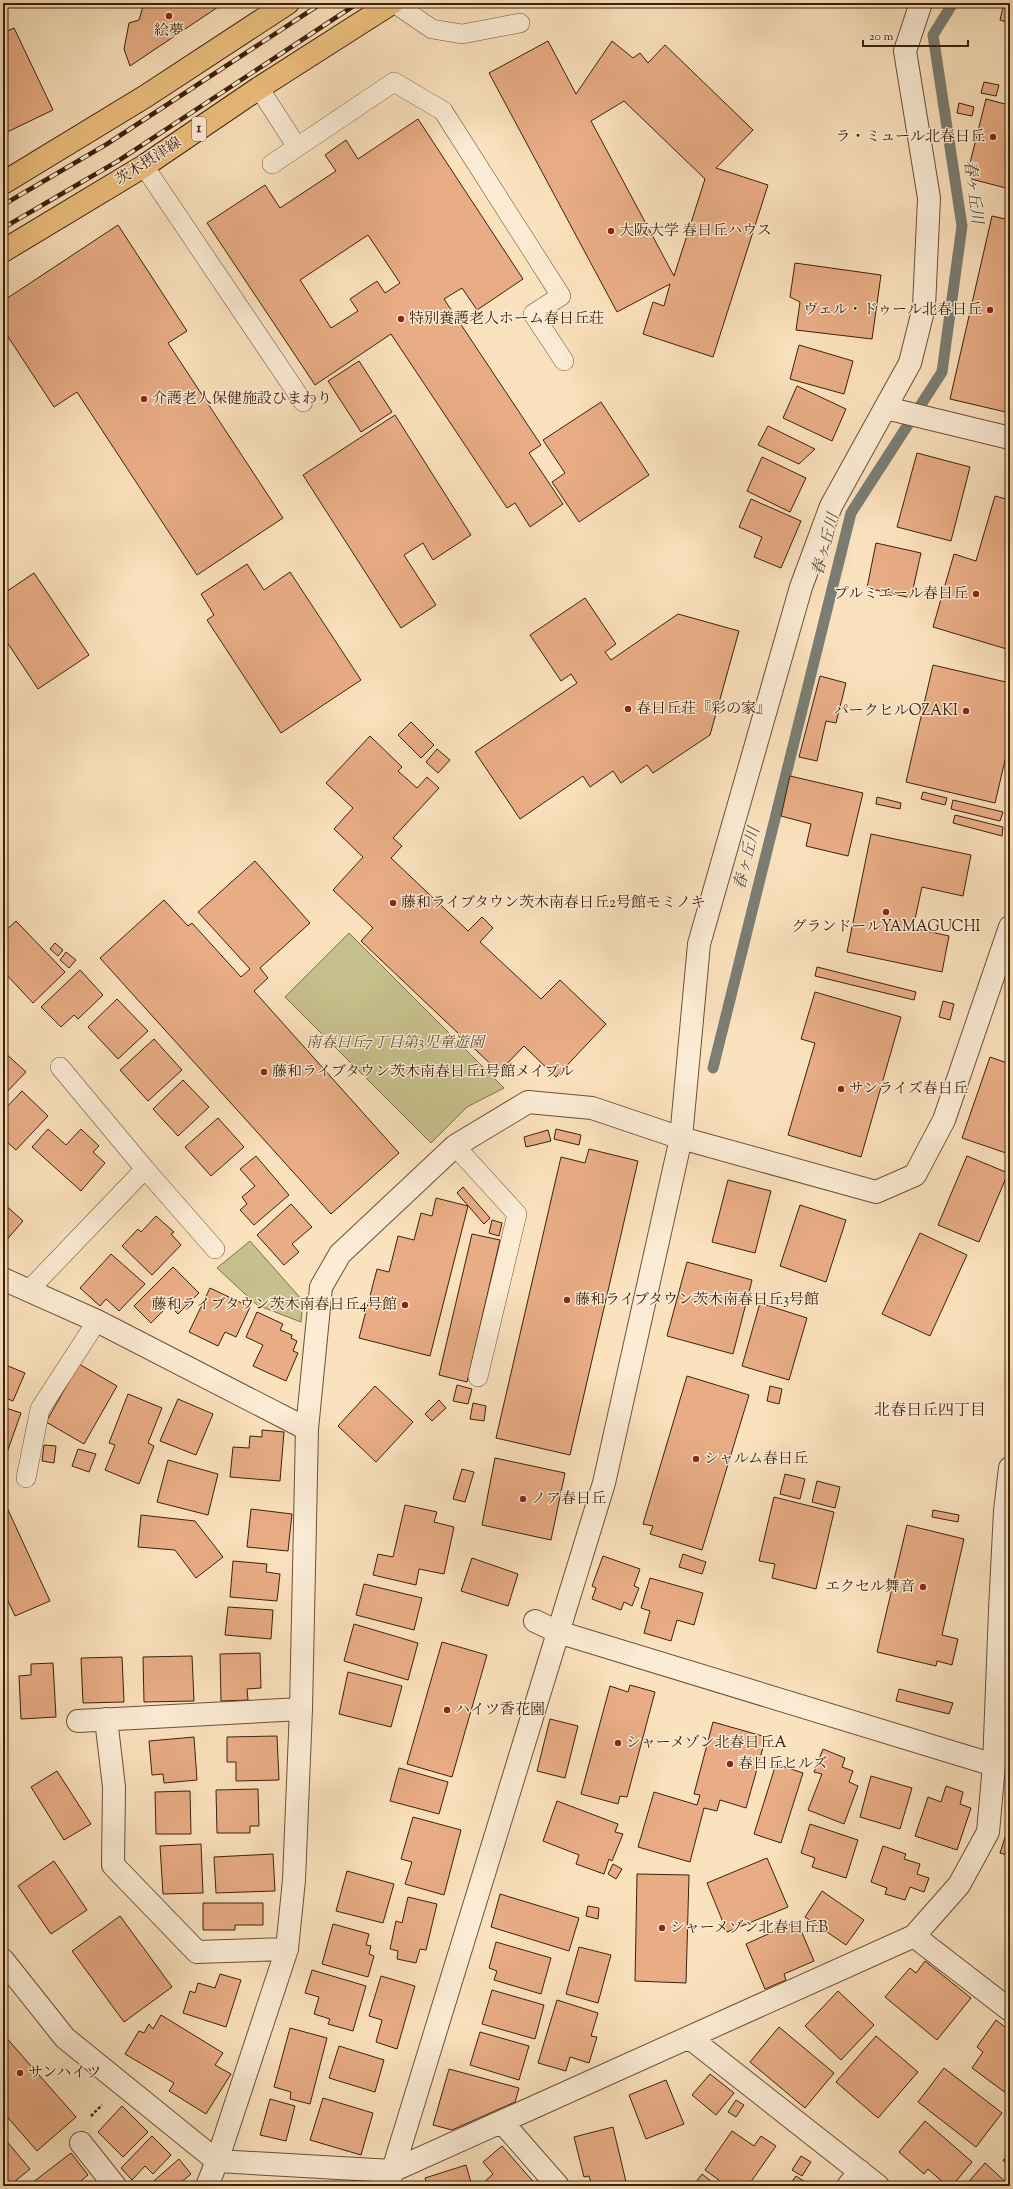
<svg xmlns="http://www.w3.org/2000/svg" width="1013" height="2189" font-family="'Sorts Mill Goudy','Noto Serif JP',serif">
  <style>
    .green { fill: #c6c18c; stroke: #82704c }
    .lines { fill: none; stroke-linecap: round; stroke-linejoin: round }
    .stream { stroke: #7a7e74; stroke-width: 11 }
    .building { fill: #e9ad86; stroke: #3d200b; fill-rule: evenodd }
    .lane-casing { stroke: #6c5038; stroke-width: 20 }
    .street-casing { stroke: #6c5038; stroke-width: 24 }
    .primary-casing { stroke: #3d200b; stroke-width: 24 }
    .path { stroke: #3d200b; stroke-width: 2.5; stroke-dasharray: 3 2; stroke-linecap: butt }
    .lane { stroke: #fcecd5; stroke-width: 19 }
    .street { stroke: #fcecd5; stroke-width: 22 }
    .primary { stroke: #eec17f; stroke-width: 22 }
    .rail-casing { stroke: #3d200b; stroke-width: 4.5 }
    .rail { stroke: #fcecd5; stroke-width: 3; stroke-dasharray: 9; stroke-linecap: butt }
    .poi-dot { fill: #8f2418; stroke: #fcecd5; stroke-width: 1.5 }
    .labels { text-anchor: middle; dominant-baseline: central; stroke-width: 3; stroke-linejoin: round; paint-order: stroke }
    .shield { fill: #fcecd5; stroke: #765d48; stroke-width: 1 }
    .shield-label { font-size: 14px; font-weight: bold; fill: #3d200b }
    .poi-label { font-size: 15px; fill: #3d200b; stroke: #fcecd5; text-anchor: start }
    .street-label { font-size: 15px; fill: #3d200b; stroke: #fcecd5 }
    .park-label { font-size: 15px; font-style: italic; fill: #665032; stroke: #fcecd5 }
    .water-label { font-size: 16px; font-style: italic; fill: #5b4f40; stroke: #fcecd5 }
    .neighbourhood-label { font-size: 16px; fill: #3d200b; stroke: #fcecd5 }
  </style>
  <rect width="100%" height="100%" fill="#fbe2be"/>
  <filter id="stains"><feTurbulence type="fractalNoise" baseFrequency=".005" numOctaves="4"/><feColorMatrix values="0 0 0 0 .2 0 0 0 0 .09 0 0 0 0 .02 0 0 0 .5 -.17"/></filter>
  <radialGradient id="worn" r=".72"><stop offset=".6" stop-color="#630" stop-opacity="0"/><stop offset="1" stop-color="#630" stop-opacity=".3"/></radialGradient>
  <path class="green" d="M349,933l155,155 -37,19 -36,36 -146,-146z
    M250,1241l53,60 -2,21 -44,-17 -40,-37z"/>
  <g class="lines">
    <path class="stream" d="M713,1068l138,-555 91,-141 20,-146 -29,-191 20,-32"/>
  </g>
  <path class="building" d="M144,3h80l-94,63 -6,-17 5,-26 10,-3z
    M1004,3h6v20l-10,-3z
    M14,28l39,82 -50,24v-101z
    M548,41l28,53 36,-53 21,17 7,-5 8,10 17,-18 88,85 -37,38 52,17 -55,172 -70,-23 10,-32 11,4 6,-22 -53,28 -128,-239zM624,101l81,78 -31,97 -83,-155z
    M984,82l15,3 -3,11 -15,-3z
    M1010,85v104l-39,-10 2,-7 -5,-1 18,-72 19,5z
    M959,103l15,4 -2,9 -15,-3z
    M418,119l105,160 -46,31 -15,-22 -18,11 97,146 -12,8 34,51 -33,23 -15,-24 -8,5 -116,-174 -76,51 -108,-162 58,-38 15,23 56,-37 -11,-16 21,-15 12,19zM368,235l32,48 -15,10 -8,-12 -27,18 8,12 -27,17 -31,-48z
    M992,216l18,4v193l-60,-14z
    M118,225l69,106 -19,12 115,175 -86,57 -120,-183 -23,15 -51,-78v-28z
    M795,263l86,12 -9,64 -76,-9 4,-28 -10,-5z
    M799,345l54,16 -9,33 -54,-15z
    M359,361l33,51 -31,20 -33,-51z
    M797,386l49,23 -14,32 -49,-23z
    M601,402l48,73 -70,47 -27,-40 13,-9 -22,-33z
    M395,415l76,120 -38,25 -10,-17 -19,12 32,50 -35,23 -98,-153z
    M768,426l47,23 -16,15 -41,-19z
    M917,453l53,14 -19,74 -54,-14z
    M762,457l44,21 -16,34 -43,-21z
    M995,496l15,4v150l-77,-23 21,-73 22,7z
    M751,499l50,22 -20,47 -27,-11 8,-20 -23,-10z
    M876,543l45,10 -10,45 -44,-10z
    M247,564l17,26 26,-18 71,108 -80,53 -74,-113 7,-5 -13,-21z
    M34,573l55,82 -51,34 -35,-53v-42z
    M585,598l31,46 -11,8 6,8 67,-46 61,17 -29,104 -57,38 -6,-8 -26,18 -8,-12 -23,16 -7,-11 -63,43 -45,-67 102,-69 -6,-9 -10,7 -31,-46z
    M933,665l77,18v56l-15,64 -89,-21z
    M820,676l26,7 -10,40 -10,-2 -9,40 -18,-4z
    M411,722l23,23 -13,13 -23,-23z
    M370,736l32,31 -4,4 19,17 10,-11 12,11 -46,50 9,8 -11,12 77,73 14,-14 11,11 -13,14 61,57 19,-19 46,44 -50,53 -32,-31 -25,26 -138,-131 12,-13 -40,-38 30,-33 -29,-28 19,-21 -27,-25z
    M437,749l13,11 -12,13 -12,-11z
    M790,776l73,17 -15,63 -42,-10 5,-22 -30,-8z
    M923,792l24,6 -2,7 -24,-6z
    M877,797l24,6 -1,6 -24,-5z
    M953,800l50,12 -3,9 -49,-12z
    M955,815l48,12 -1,9 -49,-13z
    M871,834l100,21 -8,41 -41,-9 -9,41 36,8 -7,36 -95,-20z
    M255,861l55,62 -50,45 8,10 -14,13 145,162 -68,61 -231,-256 64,-58 24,26 4,-3 49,54 9,-8 -52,-57z
    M16,921l49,51 -32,31 -30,-32v-38z
    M55,943l8,7 -5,6 -8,-7z
    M66,952l10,8 -7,8 -9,-8z
    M817,967l99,25 -2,8 -99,-24z
    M80,970l23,25 -25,24 -4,-4 -13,12 -20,-20z
    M815,992l86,25 -40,140 -73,-22 27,-92 -14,-4z
    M117,999l31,32 -30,28 -30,-32z
    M943,1001l11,3 -4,16 -11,-3z
    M154,1039l28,31 -34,31 -28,-31z
    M3,1051l23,21 -23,24z
    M990,1057l20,7v79l-4,10 -44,-15z
    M183,1080l26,27 -31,29 -25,-27z
    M22,1091l26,25 -32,34 -8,-7 -5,6v-38z
    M218,1118l26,29 -33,29 -26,-29z
    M48,1129l18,16 15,-16 18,17 -6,6 12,11 -24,28 -49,-44z
    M556,1129l25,6 -2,10 -25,-6z
    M548,1130l3,11 -25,6 -2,-10z
    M589,1149l49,12 -68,294 -74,-17 65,-281 24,6z
    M256,1156l33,39 -35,30 -14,-15 7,-6 -5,-7 13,-11 -15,-17z
    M967,1156l41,17 -29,69 -41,-17z
    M728,1180l43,11 -16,62 -43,-11z
    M463,1187l27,31 -6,6 -27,-31z
    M436,1198l32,8 -38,150 -71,-18 18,-69 12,3 9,-36 16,4 7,-27 11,3z
    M3,1203l20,18 -20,23z
    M291,1204l21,23 -20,17 7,8 -15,13 -27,-30z
    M800,1205l46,15 -20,62 -46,-16z
    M156,1216l18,16 -3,2 10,11 -29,30 -30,-29 16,-17 3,3z
    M492,1220l10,3 -3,13 -10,-3z
    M920,1233l47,22 -37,81 -48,-22z
    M472,1234l28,6 -33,142 -28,-7z
    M111,1254l34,30 -26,27 -13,-12 -6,7 -20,-18z
    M687,1262l65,18 -19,74 -66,-18z
    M173,1267l26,26 -21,21 -9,-9 -18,18 -17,-17z
    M210,1288l40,19 -14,30 -11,-5 -7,14 -29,-14z
    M760,1303l47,15 -18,62 -47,-14z
    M257,1312l26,12 -3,6 12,5 -1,3 6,3 -4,10 5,2 -12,28 -33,-15 10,-21 -17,-8z
    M3,1364l22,9 -12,28 -10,-4z
    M79,1364l38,22 -33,58 -38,-22z
    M687,1376l62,19 -47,155 -52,-16 3,-8 -10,-2z
    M457,1385l15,4 -4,15 -15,-3z
    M375,1386l38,36 -37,40 -38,-36z
    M770,1386l12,3 -3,15 -12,-3z
    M128,1394l34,14 -14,35 6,3 -15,38 -34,-14 10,-25 -6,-2z
    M178,1399l35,15 -17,41 -36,-14z
    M439,1400l7,8 -14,13 -7,-7z
    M473,1403l13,3 -2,15 -14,-2z
    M3,1407l18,6 -17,48 -1,-1z
    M262,1430l22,2 -4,49 -50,-4 3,-30 16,1 1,-12 12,1z
    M44,1445l12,1 -2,17 -12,-2z
    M78,1449l18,5 -7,18 -17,-6z
    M495,1458l70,15 -14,67 -69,-15z
    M168,1460l50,14 -10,41 -51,-13z
    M462,1469l12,3 -9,30 -12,-3z
    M785,1474l20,5 -5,20 -20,-5z
    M817,1481l23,6 -5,21 -23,-6z
    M774,1497l60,15 -18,77 -44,-11 3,-14 -16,-3z
    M3,1499l47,102 -35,15 -12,-26z
    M405,1505l32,7 -3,10 20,5 -10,47 -25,-5 -3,16 -43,-10 5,-21 15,3z
    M251,1509l41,5 -4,37 -41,-4z
    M933,1510l26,5 -1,7 -26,-5z
    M141,1515l54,6 28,36 -27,21 -21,-28 -37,-3z
    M907,1525l57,14 -22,96 16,4 -6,26 -15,-4 -1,5 -59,-14z
    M683,1554l23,8 -4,12 -23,-7z
    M603,1556l37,13 -6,17 5,2 -7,18 -8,-4 -3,8 -29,-11 4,-11 -4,-2z
    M472,1558l46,16 -10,32 -47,-15z
    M233,1561l34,3 -1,8 14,2 -3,27 -47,-4z
    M650,1578l53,15 -9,32 -17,-5 -6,21 -27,-8 6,-22 -9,-3z
    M364,1584l58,14 -8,32 -58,-15z
    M228,1607l45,3 -2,29 -46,-4z
    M354,1624l64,19 -10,37 -64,-19z
    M442,1642l45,13 -35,122 -45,-13z
    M260,1653l1,35 -14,1 1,11 -27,1 -1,-47z
    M192,1656l2,45 -50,1 -1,-45z
    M122,1657l2,45 -41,1 -2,-45z
    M53,1663l3,54 -35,2 -2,-43 12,-1v-11z
    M348,1672l54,14 -11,41 -52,-13z
    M630,1685l25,7 -28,105 -7,-1 -2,8 -37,-10 29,-108 18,6z
    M899,1689l54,14 -4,11 -53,-13z
    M550,1719l28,7 -13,52 -28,-7z
    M713,1722l53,15 -20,71 -26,-8 -3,11 -13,-3 -14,54 -52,-15 16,-55 43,13 3,-10 -6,-1z
    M277,1736l2,44 -43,1v-19h-9v-25z
    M194,1737l3,43 -33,3 -1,-9 -11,1 -3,-34z
    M823,1749l22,9 -3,9 11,4 -4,11 9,4 -14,38 -36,-14 14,-36 -8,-2z
    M776,1764l27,9 -22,70 -27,-9z
    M399,1768l49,14 -9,32 -49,-13z
    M57,1771l34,53 -27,16 -33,-53z
    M871,1776l41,12 -12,41 -40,-12z
    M946,1786l17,6 -3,12 11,4 -14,42 -42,-14 13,-39 13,5z
    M258,1789l1,37h-9v7h-33l-1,-43z
    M190,1791l1,43h-35l-1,-42z
    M557,1801l61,23 -3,8 8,2 -11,27 -3,-2 -5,15 -28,-10 3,-9 -36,-14z
    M413,1817l48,13 -17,65 -39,-11 7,-22 -11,-3z
    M1010,1822v34l-10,-3z
    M810,1824l48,16 -12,38 -34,-11 3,-9 -14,-5z
    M201,1844l2,49 -40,1 -3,-48z
    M883,1846l23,8 -2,5 16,5 -3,10 12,4 -5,14 -14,-5 -5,13 -20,-6 2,-6 -16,-6z
    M273,1854l2,37 -59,2 -2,-36z
    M767,1858l21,49 -61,25 -20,-49z
    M54,1861l33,49 -36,24 -33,-48z
    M613,1864l9,5 -6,10 -8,-5z
    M347,1871l47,13 -11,39 -47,-12z
    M637,1874l52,1 -3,108 -51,-2z
    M822,1891l42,29 -18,25 -41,-28z
    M500,1894l79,24 -10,33 -78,-24z
    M408,1897l29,7 -11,46 -6,-1 -4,14 -19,-4 1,-8 -8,-2 6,-28 6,2z
    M203,1903h60v22h-28v5h-32z
    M588,1906l11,2 -1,11 -12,-3z
    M120,1916l52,71 -48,35 -52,-71z
    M797,1921l17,40 -30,13 2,6 -21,9 -19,-45z
    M333,1924l36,10 -3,11 5,1 -2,8 5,2 -6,21 -46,-13z
    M496,1942l55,16 -10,36 -47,-14 3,-9 -8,-3z
    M579,1947l32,8 -13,48 -32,-9z
    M925,1961l46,37 -34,42 -52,-43 25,-29 6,5z
    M312,1970l54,16 -13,45 -25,-7 2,-5 -16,-5 5,-17 -14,-4z
    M220,1974l21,6 -15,47 -43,-14 7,-22 5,2 3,-10 17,5z
    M381,1976l34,10 -18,63 -21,-7 6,-22 -13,-4z
    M492,1990l52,15 -9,34 -53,-15z
    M838,1991l36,34 -33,35 -36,-34z
    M557,2000l41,13 -7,23 6,1 -8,26 -19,-6 -4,14 -28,-8z
    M161,2015l62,38 -8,12 16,9 -25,40 -37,-23 5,-8 -49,-29 14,-23 5,2 5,-9 4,5z
    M996,2020l14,11v65l-38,-28 11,-16 -6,-5z
    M779,2027l55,46 -29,35 -55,-46z
    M290,2028l37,10 -17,66 -20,-5 1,-7 -17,-5z
    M480,2032l49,14 -10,34 -49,-15z
    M3,2034l73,83 -39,34 -34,-39z
    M876,2036l42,36 -40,46 -42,-36z
    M339,2046l45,14 -9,32 -46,-14z
    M944,2068l58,45 -26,34 -58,-45z
    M449,2069l70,19 -4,14 -63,28 -19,-5z
    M710,2074l24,19 -18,22 -24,-20z
    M666,2080l18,44 -38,15 -17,-44z
    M323,2098l50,15 -12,42 -51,-15z
    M270,2099l25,7 -9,35 -26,-6z
    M736,2100l8,5 -8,12 -8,-5z
    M122,2106l26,26 -25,25 -25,-25z
    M925,2121l47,41 -20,24h-5l-19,-17 -4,5 -25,-22z
    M613,2127l14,59h-35l-3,-10 -5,1 -10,-40z
    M732,2131l22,15 7,-10 15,10 -28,40h-21l-22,-16z
    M152,2136l19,19 -18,19 -8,-8 -13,14 -11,-12z
    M3,2137l27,32 -21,17h-6z
    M502,2146l35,40h-51l-3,-3 10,-9 -10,-12z
    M71,2153l17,22 -13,11h-47z
    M1010,2155v14l-7,-9z
    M801,2156l10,6 -9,14 -10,-6z
    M179,2159l12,15 -12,10 2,2h-33z
    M985,2163l25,23h-45z
    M466,2165l6,21h-44l-3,-8z
    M702,2174l15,12h-24z
    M796,2176l15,10h-22z"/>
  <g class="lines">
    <g class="lane-casing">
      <path id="lane" d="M394,3l38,26 30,5 58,-11
        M259,88l38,59
        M272,164l122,-82 49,29 118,185 -28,18 31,47
        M144,166l159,236
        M60,1067l85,102 70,80
        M455,1146l62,68 -39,163
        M28,1291l117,-122
        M26,1478l14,-69 57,-88"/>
    </g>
    <g class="street-casing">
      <path id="street" d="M886,408l124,30
        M3,1279l94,42 210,108
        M535,1621l23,11 436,133
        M106,1719l8,68 -1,78 84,87 90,-3
        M78,1721l223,-12
        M914,1936l96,74
        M3,1960l62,78 152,123 175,10 522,-235 45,-51 29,-53 6,-67 6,-155 5,-99 5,-43
        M690,2038l188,148
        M502,2122l56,64
        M81,2143l34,43
        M207,2186l10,-25 70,-212 7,-69 7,-171 6,-280 14,-142 19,-33 115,-108 73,-44 64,6 89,30 195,54 39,-17 29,-55 66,-193
        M388,2186l216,-703 77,-345 18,-194 102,-357 30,-81 79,-143 14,-56 5,-109 -24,-147 16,-48
        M848,2186l12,-15"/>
    </g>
    <g class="primary-casing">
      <path id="primary" d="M3,183l143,-87 142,-93
        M3,251l141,-85 115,-78 133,-85"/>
    </g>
    <path class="path" d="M91,2116l11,-11"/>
    <use href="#lane" class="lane"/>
    <use href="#street" class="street"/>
    <use href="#primary" class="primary"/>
    <g class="rail-casing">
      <path id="rail" d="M3,205l104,-61 215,-141
        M3,228l115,-67 240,-158"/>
    </g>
    <use href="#rail" class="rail"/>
  </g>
  <g class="poi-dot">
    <circle cx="169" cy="16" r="4"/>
    <circle cx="993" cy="137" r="4"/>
    <circle cx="611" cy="231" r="4"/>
    <circle cx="990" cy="310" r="4"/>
    <circle cx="401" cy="319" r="4"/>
    <circle cx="144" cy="399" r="4"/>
    <circle cx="976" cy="594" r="4"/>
    <circle cx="628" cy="709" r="4"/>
    <circle cx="966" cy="711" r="4"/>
    <circle cx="393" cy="903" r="4"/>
    <circle cx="886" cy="912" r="4"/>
    <circle cx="264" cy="1072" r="4"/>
    <circle cx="841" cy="1089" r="4"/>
    <circle cx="567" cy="1300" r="4"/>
    <circle cx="405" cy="1305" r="4"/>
    <circle cx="696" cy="1459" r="4"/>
    <circle cx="523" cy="1499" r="4"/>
    <circle cx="923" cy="1587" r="4"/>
    <circle cx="447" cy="1710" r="4"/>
    <circle cx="618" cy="1743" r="4"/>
    <circle cx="730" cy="1764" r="4"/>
    <circle cx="662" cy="1928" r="4"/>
    <circle cx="20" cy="2073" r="4"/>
  </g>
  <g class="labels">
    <rect class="shield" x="192" y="117" width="14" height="24" rx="3"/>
    <g class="shield-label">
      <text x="199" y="129">1</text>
    </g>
    <g class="poi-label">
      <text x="169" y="31" text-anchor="middle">絵夢</text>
      <text x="985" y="137" text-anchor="end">ラ・ミュール北春日丘</text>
      <text x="619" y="231">大阪大学 春日丘ハウス</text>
      <text x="982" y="310" text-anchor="end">ヴェル・ドゥール北春日丘</text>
      <text x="409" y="319">特別養護老人ホーム春日丘荘</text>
      <text x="152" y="399">介護老人保健施設ひまわり</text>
      <text x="968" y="594" text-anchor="end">プルミエール春日丘</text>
      <text x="636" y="709">春日丘荘『彩の家』</text>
      <text x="958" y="711" text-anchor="end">パークヒルOZAKI</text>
      <text x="401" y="903">藤和ライブタウン茨木南春日丘2号館モミノキ</text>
      <text x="886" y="927" text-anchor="middle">グランドールYAMAGUCHI</text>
      <text x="272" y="1072">藤和ライブタウン茨木南春日丘1号館メイプル</text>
      <text x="849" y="1089">サンライズ春日丘</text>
      <text x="575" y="1300">藤和ライブタウン茨木南春日丘3号館</text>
      <text x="397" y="1305" text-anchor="end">藤和ライブタウン茨木南春日丘4号館</text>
      <text x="704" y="1459">シャルム春日丘</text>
      <text x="531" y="1499">ノア春日丘</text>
      <text x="915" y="1587" text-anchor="end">エクセル舞音</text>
      <text x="455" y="1710">ハイツ香花園</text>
      <text x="626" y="1743">シャーメゾン北春日丘A</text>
      <text x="738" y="1764">春日丘ヒルズ</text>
      <text x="670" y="1928">シャーメゾン北春日丘B</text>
      <text x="28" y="2073">サンハイツ</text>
    </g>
    <g class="street-label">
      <text transform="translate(149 162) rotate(-33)">茨木摂津線</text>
    </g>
    <g class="park-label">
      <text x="395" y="1043">南春日丘7丁目第3児童遊園</text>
    </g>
    <g class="water-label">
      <text transform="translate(972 192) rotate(83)">春ヶ丘川</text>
      <text transform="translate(827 545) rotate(-75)">春ヶ丘川</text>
      <text transform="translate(748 859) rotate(-76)">春ヶ丘川</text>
    </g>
    <g class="neighbourhood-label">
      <text x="930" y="1411">北春日丘四丁目</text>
    </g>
  </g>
  <rect width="1013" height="2189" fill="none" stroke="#fbe2be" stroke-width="16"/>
  <rect x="4" y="4" width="1005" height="2181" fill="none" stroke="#3d200b" stroke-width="2"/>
  <rect x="8" y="8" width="997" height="2173" fill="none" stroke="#3d200b"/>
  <path d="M863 40v6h105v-6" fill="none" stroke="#3d200b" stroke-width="2"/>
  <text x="869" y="40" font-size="12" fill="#3d200b" stroke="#fcecd5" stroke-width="3" paint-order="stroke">20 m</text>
  <rect width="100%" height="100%" filter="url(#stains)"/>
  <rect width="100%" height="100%" fill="url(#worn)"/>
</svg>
